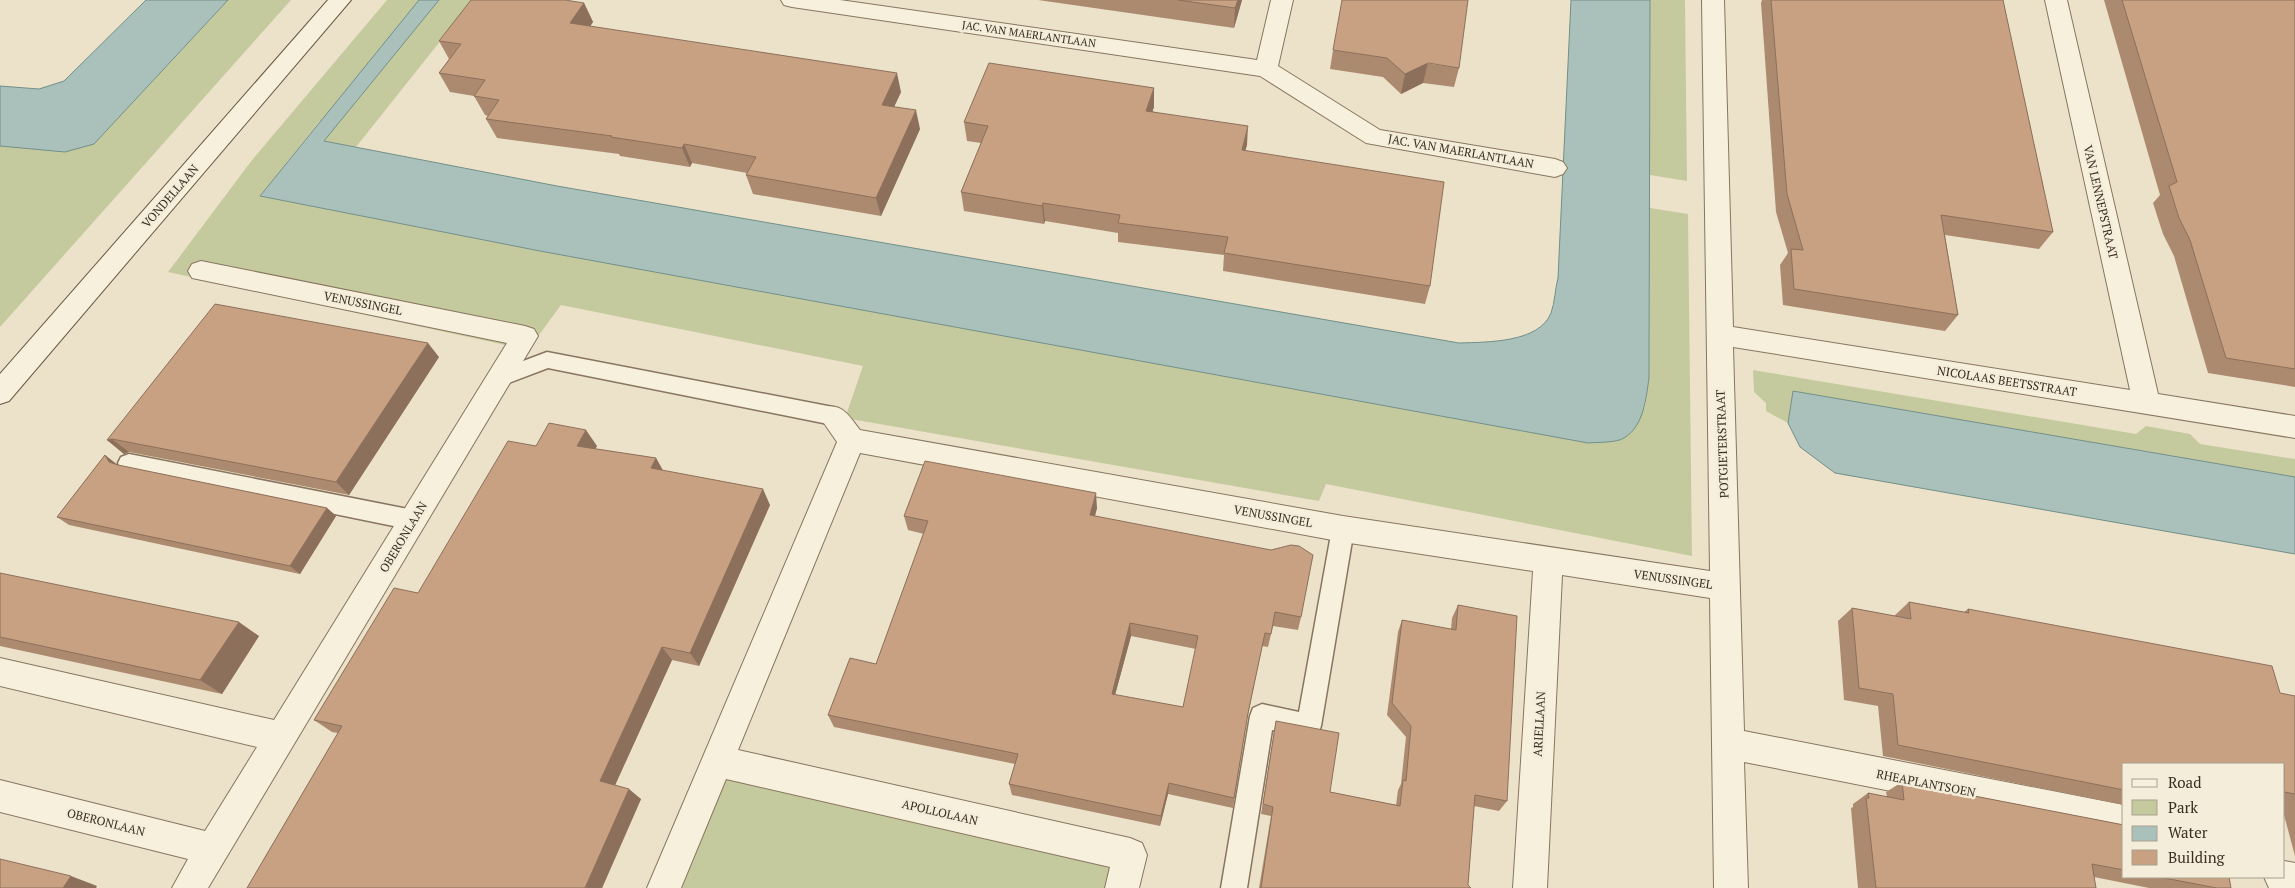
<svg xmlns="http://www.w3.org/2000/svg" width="2295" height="888" font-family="'PT Serif',serif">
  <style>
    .green { fill: #c5ca9e }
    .water { fill: #aac1bb; stroke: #718f88 }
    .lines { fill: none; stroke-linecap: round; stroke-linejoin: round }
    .lane-casing { stroke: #88755f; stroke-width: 3 }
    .street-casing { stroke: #88755f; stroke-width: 2 }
    .secondary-casing { stroke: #6a5742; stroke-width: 2 }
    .lane { fill: #f7f0dd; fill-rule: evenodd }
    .street { fill: #f7f0dd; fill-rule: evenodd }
    .secondary { fill: #f7f0dd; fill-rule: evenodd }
    .wall { fill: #ac8a70; fill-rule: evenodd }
    .shaded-wall { fill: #8c705b }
    .building { fill: #c8a082; stroke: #8c705b; fill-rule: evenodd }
    .labels { text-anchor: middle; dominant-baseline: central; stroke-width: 5; stroke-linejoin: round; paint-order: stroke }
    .far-street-label { font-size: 11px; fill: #3a2d22; stroke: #f4edd9 }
    .street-label { font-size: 12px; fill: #3a2d22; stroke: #f4edd9 }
  </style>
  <rect width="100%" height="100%" fill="#ece2ca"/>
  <path class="green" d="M228,0h63l-291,327v-181l65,6 29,-8z
    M387,0h86l-117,147 -33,-6 -3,-20 -60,75 280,55 1048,192 35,-4 22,-32 4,-30 1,-169 38,6 4,342 -366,-72 -7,17 -474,-83 18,-52 -302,-61 -33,45 -360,-78 84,-112z
    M1650,0h35l2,181 -37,-6z
    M1753,370l383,64 10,-8 44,8 10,10 95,15v18l-502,-86 -5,32 -22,-12v-8l-12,-11z
    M714,759l415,95 -8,34h-459z"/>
  <path class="water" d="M146,0h82l-134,144 -29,8 -65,-6v-60l39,3 25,-8z
    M419,0h20l-115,141 233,45 902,157c28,-1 80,0 92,-30 4,-11 4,-24 7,-35l13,-278h79l-1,378c-3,20 -5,48 -25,60 -8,5 -26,4 -36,5l-1048,-192 -280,-55z
    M1793,391l502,86v77l-460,-81 -35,-26 -12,-24z"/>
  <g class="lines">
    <g class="lane-casing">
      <path id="lane" d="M547,352l286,55 7,3 3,6 -3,6 -7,3 -285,-57 -50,19 -7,-2 -3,-6 3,-6z
        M129,454l284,56 8,3 3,7 -3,7 -8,3 -284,-58 -8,-3 -3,-6 3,-6z
        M1343,519l8,3 3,7 -33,197 -3,8 -9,4 -37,-8 -25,158h-26l29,-172 3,-8 9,-4 37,8 33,-183 3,-7z"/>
    </g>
    <g class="street-casing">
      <path id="street" d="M781,0h59l417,60 14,-60h22l-15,66 102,64 175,29 8,3 4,6 -4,6 -8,3 -189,-34 -106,-67 -468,-69 -8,-2z
        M1702,0h22l9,327 397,63 -85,-390h22l91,394 137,22v22l-562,-91 11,384 380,74v32l-380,-75 4,126h-34l-4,-290 -148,-23 -15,313h-34l20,-317 -190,-29 -483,-89 -122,297 392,88 12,5 5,12 -8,33h-34l5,-21 -384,-88 -45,109h-34l190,-446 -18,-26 4,-8c19,-6 26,8 37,22l483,86 367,55z
        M201,261l324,65 9,3 4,7 -330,552h-36l16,-29 -188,-47v-32l205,51 52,-84 -257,-61v-28l274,62 233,-377 -315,-65 -4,-7 4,-7z
        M2284,861l11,2v25h-26l-5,-11h20z"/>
    </g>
    <g class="secondary-casing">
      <path id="secondary" d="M328,0h23l-342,401 -9,3v-30z"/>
    </g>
    <use href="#lane" class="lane"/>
    <use href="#street" class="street"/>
    <use href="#secondary" class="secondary"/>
  </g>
  <path class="wall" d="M1038,0h204l-8,28z
    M1762,0h241l50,232 -14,17 -94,-14 13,80 -13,16 -162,-26 -3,-40 8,-12 -12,-41 -15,-209z
    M2104,0h191v387l-87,-14 -34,-117 -11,-22 -10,-31 7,-8z
    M584,3l9,19 -3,4 311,66 -7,15 26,22 -39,87 -128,-22 -7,-19 1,-2 -55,-10 -2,4 -70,-11 -1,-2 -122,-16 -11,-19 2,-3 -3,-1 -11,-19 -24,-4 -11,-19 10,-14 -10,-18z
    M1333,50l126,18 -5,19 -31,-4 -22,11 -18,-17 -53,-8z
    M1154,88v19l-2,4 95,34 -2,5 185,136 -5,18 -202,-33 1,-16 -106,-13v-9l-73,-12 -1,3 -80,-13 -3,-19 20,-49 -14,-2 -3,-19z
    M439,357l-90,138 -220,-43 -5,2 -17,-14z
    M536,446h61l-2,3 61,9 7,13 107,34 -71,161 -27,-6 -57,125 26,14 -39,89h-355l91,-155 -6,-1 -18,-12 104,-127z
    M105,455l13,10 209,43 9,8 -36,58 -231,-49 -12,-8z
    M1097,508l-2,8 206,101 -3,13 -25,-4 -5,21 -6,-1 -15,74 -14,88 -65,-14 -8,32 -148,-31 -3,-11 6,-20 -181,-37 -6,-12 48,-51 48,-130 -16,-4 -4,-14zM1131,636l65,13 -13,58 -68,-12z
    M0,573l259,63 -37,58 -222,-48z
    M1909,602l55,10 4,-3 312,84 15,3v160l-11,-41v-51h-160v41l-241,-49 -5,-50 -34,-6 -6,-79 14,-13 42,8z
    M1458,605l49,196 -8,10 -25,-5 -6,79 3,3h-212l12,-72 -10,-2 13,-82 2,-11 54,71 66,13 2,-15 3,-6 5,-47 -19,-22 11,-83 4,-12 49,9 1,-11z
    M1902,782l222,43v52h105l2,11h-82l-55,-11 2,11h-238l-7,-80 2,-1v-3l15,-11 19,4 -1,-5z"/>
  <path class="shaded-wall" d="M1238,0h4l-8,28 1,-20z
    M584,3l9,19 -14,21 -9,-20z
    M1428,63l-5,20 -22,11 4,-20z
    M897,73l4,19 -15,32 -4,-19z
    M1154,88v19l-8,23v-19z
    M916,110l4,19 -39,87 -5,-18z
    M1248,126l-1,19 -7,24 2,-19z
    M684,144l8,19 -2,4 -8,-19z
    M1043,203l2,18 -1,3 -2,-18z
    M428,343l11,14 -90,138 -13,-13z
    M586,430l11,16 -9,16 -11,-16z
    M112,439l17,13 -5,2 -17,-14z
    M105,455l11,9 4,7 -11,-9z
    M656,458l9,16 -14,-6z
    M763,489l7,16 -71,161 -9,-13z
    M1096,493l1,15 -6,22 -1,-15z
    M327,508l9,8 -36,58 -10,-8z
    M239,622l20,14 -37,58 -22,-14z
    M1130,623l1,13 -19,70v-12z
    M662,647l10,13 -60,132 -12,-11z
    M1169,783l-1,11 -8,32 1,-10z
    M629,789l12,10 -39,89h-17z
    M71,876l26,10 -1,2h-33z"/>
  <path class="building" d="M471,0h94l19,3 -14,20 327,50 -15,32 34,5 -40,88 -130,-23 10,-18 -72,-13 -2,4 -71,-11 1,-1 -126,-17 13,-19 -25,-4 11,-16 -46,-7 22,-29 -22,-3z
    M1178,0h60l-3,8z
    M1342,0h126l-9,68 -31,-5 -23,11 -18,-16 -54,-8z
    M1771,0h232l50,232 -112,-17 17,100 -164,-26 -3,-40 12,1 -16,-56z
    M2122,0h173v369l-69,-11 -36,-118 -11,-22 -10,-32 8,-4z
    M989,63l165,25 -8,23 102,15 -6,24 202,32 -14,104 -206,-33 4,-16 -110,-14 2,-8 -77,-12 -1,3 -81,-14 27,-66 -24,-4z
    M215,304l213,39 -92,139 -224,-43 -5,1z
    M549,423l37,7 -9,16 79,12 -5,10 112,21 -73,164 -28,-6 -62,134 29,8 -44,99h-338l95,-162 -28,-6 80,-132 24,5 90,-152 28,5z
    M105,455l4,7 9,3 209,43 -37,58 -233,-49z
    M925,461l171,32 -6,22 181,35 20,-5 8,1 14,9 -12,62 -26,-5 -4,22 -6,-1 -17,80 -14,85 -65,-15 -8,33 -152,-32 9,-30 -190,-39 22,-57 26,6 52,-143 -24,-5zM1130,623l68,13 -15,71 -71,-13z
    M0,573l239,49 -39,58 -200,-43z
    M1909,602l60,11 -1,-4 304,57 8,27 15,3v98l-11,-2v-28h-160v26l-226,-45 -5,-51 -34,-6 -7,-80 59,11z
    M1458,605l59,11 -10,185 -32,-6 -7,90 3,3h-210l12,-81 -10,-3 13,-83 63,12 -9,59 70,14 3,-26 3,1 5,-55 -19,-23 10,-83 54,10z
    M1902,782l222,43v45l-32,-6 4,24h-220l-10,-90h3l-1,-5 36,7z
    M0,859l71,17 -8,12h-63z
    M2159,877h70l2,11h-14z"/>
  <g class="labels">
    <g class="far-street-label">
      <text transform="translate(1029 34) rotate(8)">JAC. VAN MAERLANTLAAN</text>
    </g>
    <g class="street-label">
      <text transform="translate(1461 151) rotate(10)">JAC. VAN MAERLANTLAAN</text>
      <text transform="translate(170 196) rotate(-49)">VONDELLAAN</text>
      <text transform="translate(2101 202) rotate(77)">VAN LENNEPSTRAAT</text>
      <text transform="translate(363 303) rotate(11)">VENUSSINGEL</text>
      <text transform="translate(2007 381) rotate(9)">NICOLAAS BEETSSTRAAT</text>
      <text transform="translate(1722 444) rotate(-92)">POTGIETERSTRAAT</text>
      <text transform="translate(1273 516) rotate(10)">VENUSSINGEL</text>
      <text transform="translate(403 537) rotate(-59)">OBERONLAAN</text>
      <text transform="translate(1673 579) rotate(8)">VENUSSINGEL</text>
      <text transform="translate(1539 724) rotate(-87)">ARIELLAAN</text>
      <text transform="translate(1926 783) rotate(11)">RHEAPLANTSOEN</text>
      <text transform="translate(940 812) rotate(13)">APOLLOLAAN</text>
      <text transform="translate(106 822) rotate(14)">OBERONLAAN</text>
    </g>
  </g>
  <rect x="2122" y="763" width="162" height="115" fill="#f4edd9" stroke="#aaa090"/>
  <rect x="2132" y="779" width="25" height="8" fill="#f7f0dd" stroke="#aaa090"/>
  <text x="2168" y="788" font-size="15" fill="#3a2d22">Road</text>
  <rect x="2132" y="800" width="25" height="15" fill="#c5ca9e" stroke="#aaa090"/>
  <text x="2168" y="813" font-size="15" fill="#3a2d22">Park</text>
  <rect x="2132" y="826" width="25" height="15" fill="#aac1bb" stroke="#aaa090"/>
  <text x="2168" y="838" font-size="15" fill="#3a2d22">Water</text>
  <rect x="2132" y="850" width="25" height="15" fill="#c8a082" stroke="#aaa090"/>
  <text x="2168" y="863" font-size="15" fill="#3a2d22">Building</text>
</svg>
